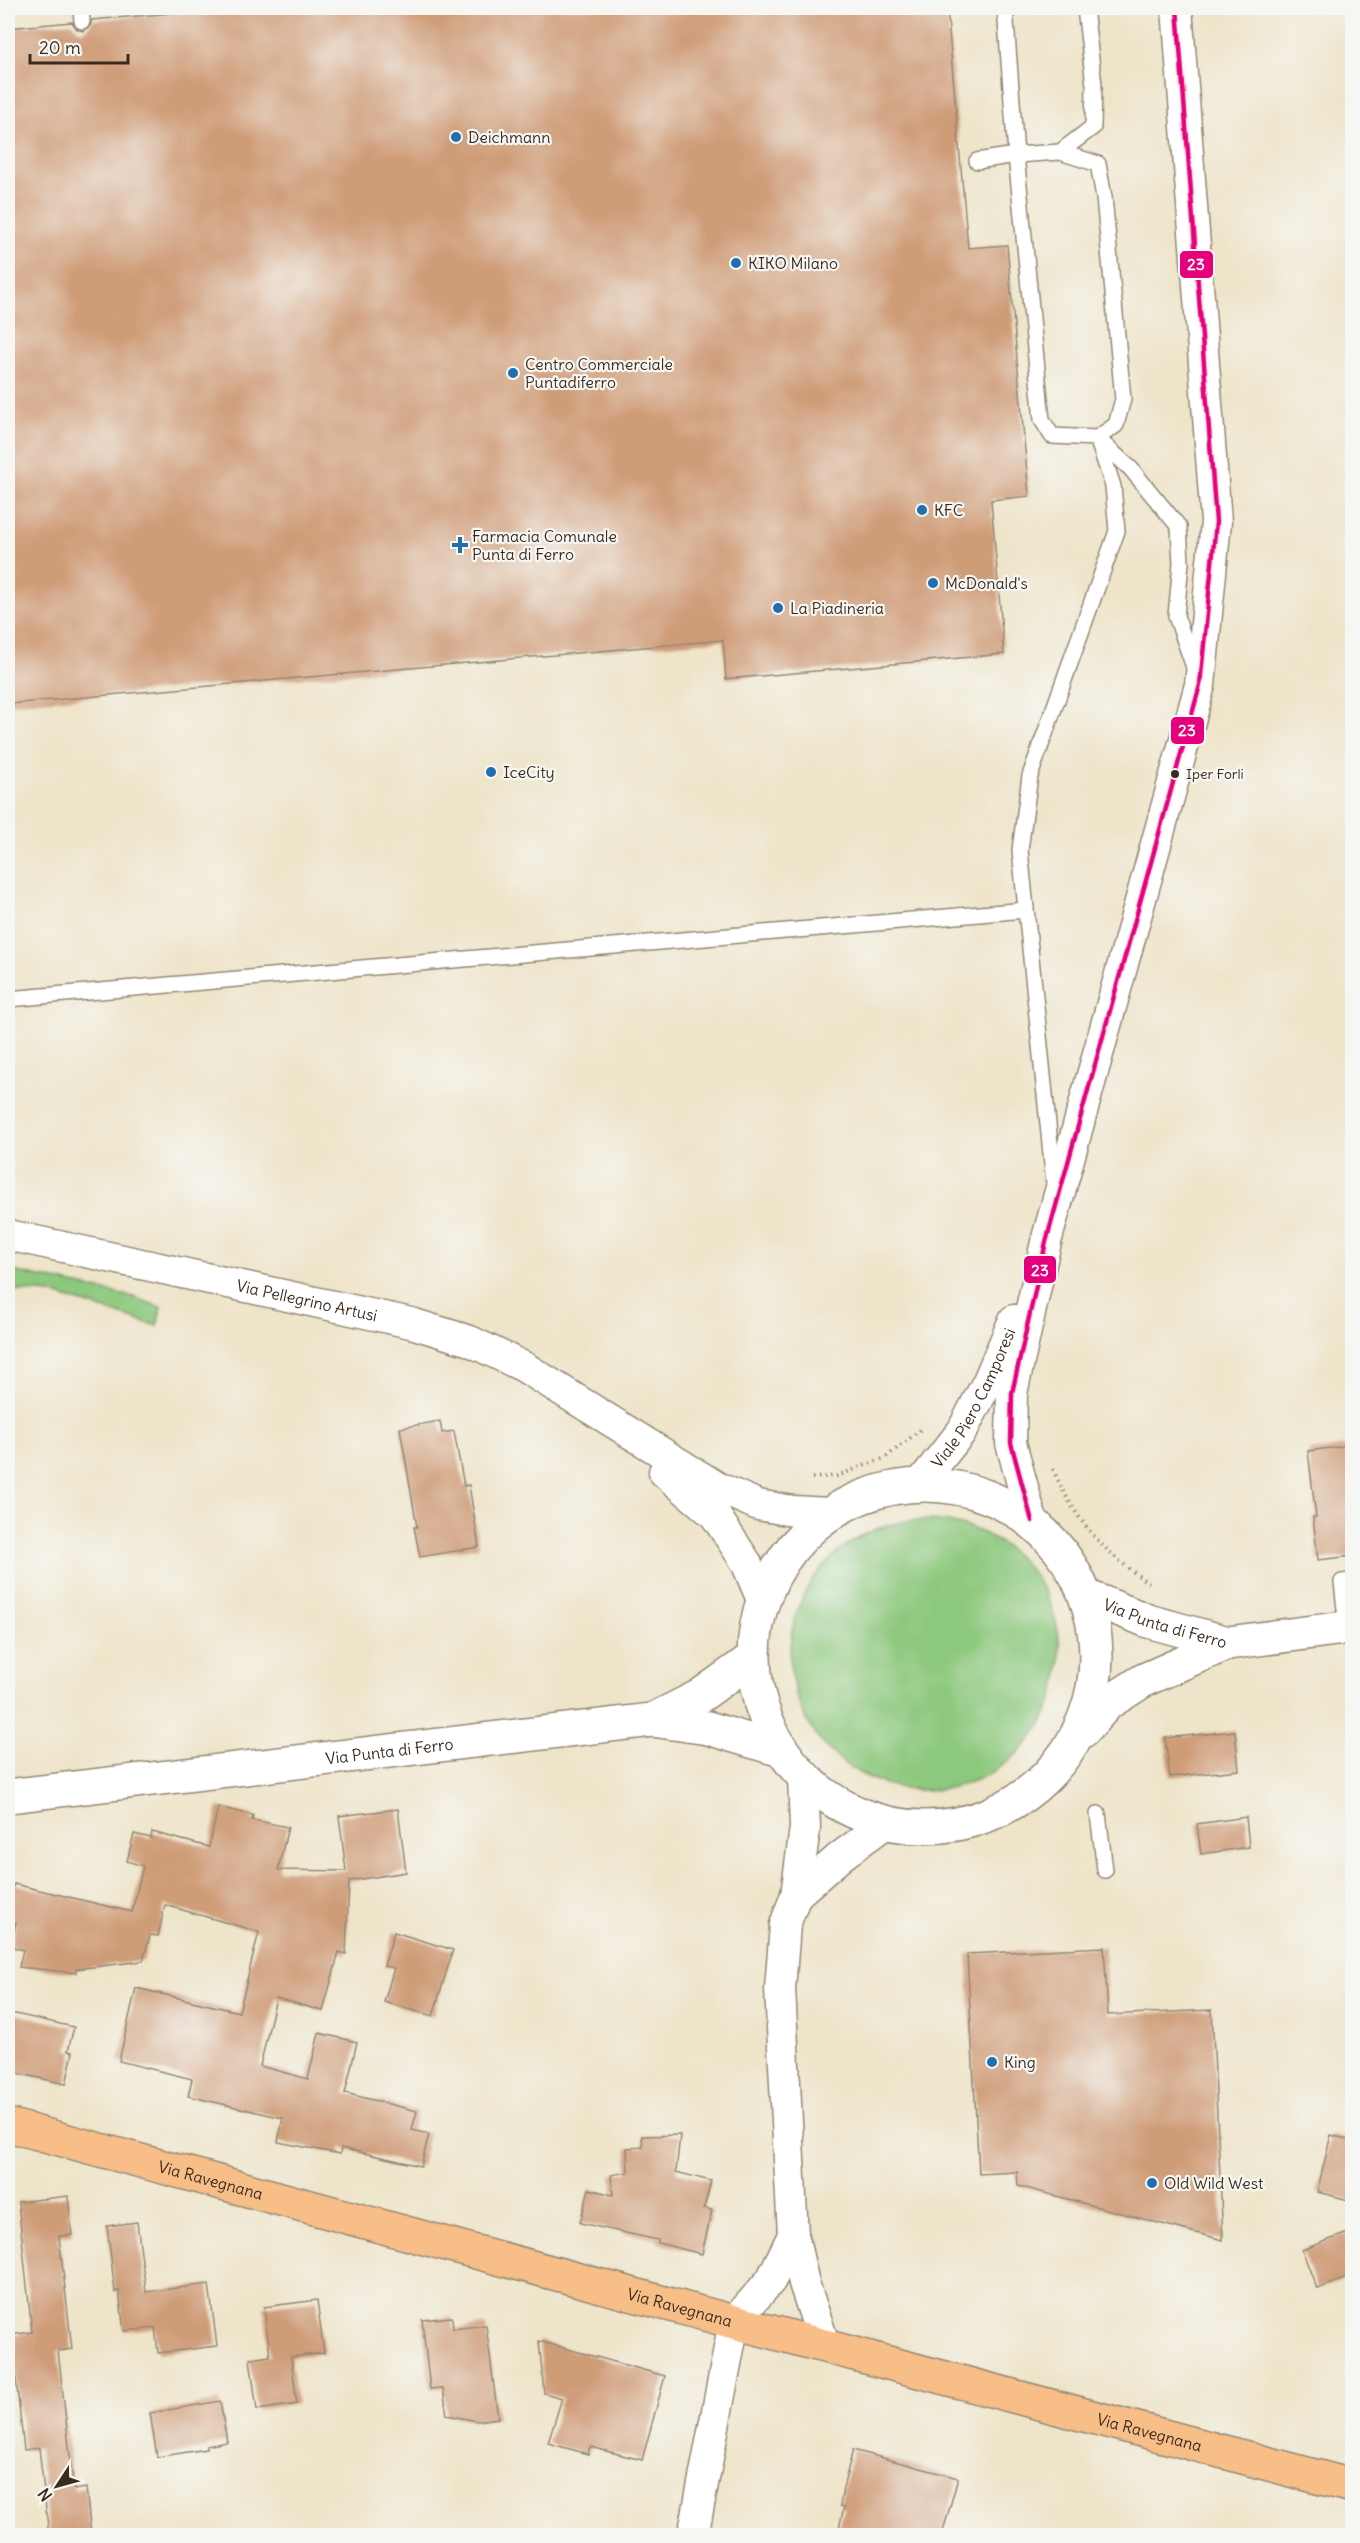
<svg xmlns="http://www.w3.org/2000/svg" width="1360" height="2543" font-family="Delius,sans-serif">
  <style>
    .green { fill: #8cc87d; stroke: #64794e; stroke-width: 1.5 }
    .building { fill: #cf9c78 }
    .lines { fill: none; stroke-linecap: round; stroke-linejoin: round }
    .service-casing { stroke: #948774; stroke-width: 18 }
    .minor-casing { stroke: #948774; stroke-width: 33 }
    .tertiary-casing { stroke: #948774; stroke-width: 36 }
    .primary-casing { stroke: #948774; stroke-width: 36 }
    .path { stroke: #948774; stroke-width: 4; stroke-dasharray: 1.5 4.5; stroke-linecap: butt }
    .service { stroke: #fff; stroke-width: 15 }
    .minor { stroke: #fff; stroke-width: 30 }
    .tertiary { stroke: #fff; stroke-width: 33 }
    .primary { stroke: #f7be87; stroke-width: 33 }
    .bus-1-casing { stroke: #f6f6f2; stroke-width: 9 }
    .bus-1 { stroke: #e5007d; stroke-width: 4.5 }
    .poi-dot { fill: #1f6fb2; stroke: #f6f6f2; stroke-width: 2 }
    .bus-dot { fill: #3b2a1e; stroke: #f6f6f2; stroke-width: 2 }
    .labels { text-anchor: middle; dominant-baseline: central; stroke-width: 4.5; stroke-linejoin: round; paint-order: stroke }
    .bus-label { font-size: 14px; fill: #3b2a1e; stroke: #f6f6f2; text-anchor: start }
    .poi-label { font-size: 16px; fill: #3b2a1e; stroke: #f6f6f2; text-anchor: start }
    .street-label { font-size: 16px; fill: #3b2a1e; stroke: #f6f6f2 }
    .line-badge { stroke: #f6f6f2; stroke-width: 2 }
    .badge-label { font-size: 16px; text-anchor: middle; font-weight: bold; fill: #fff }
  </style>
  <rect width="100%" height="100%" fill="#f6f6f2"/>
  <filter id="ink" filterUnits="userSpaceOnUse"><feTurbulence type="fractalNoise" baseFrequency=".0167" numOctaves="2"/><feDisplacementMap in="SourceGraphic" scale="12" xChannelSelector="R" yChannelSelector="G"/><feConvolveMatrix kernelMatrix="1 2 1 2 8 2 1 2 1" color-interpolation-filters="sRGB"/></filter>
  <filter id="wash" filterUnits="userSpaceOnUse"><feTurbulence type="fractalNoise" baseFrequency=".008" numOctaves="4" result="noise"/><feDisplacementMap in="SourceGraphic" scale="24" xChannelSelector="R" yChannelSelector="G"/><feGaussianBlur stdDeviation="1.35" result="paint"/><feColorMatrix in="noise" values="0 0 0 0 0 0 0 0 0 0 0 0 0 0 0 0 0 1.4 0 .05"/><feComposite in="paint" operator="in"/></filter>
  <g filter="url(#wash)">
    <rect width="100%" height="100%" fill="#eee4c9"/>
    <path class="green" d="M8,1270l125,27 28,10 -4,19 -106,-33 -43,-3z
      M790 1655a135 135 0 1 1 270 0a135 135 0 1 1-270 0Z"/>
    <g id="blocks">
      <path class="building" d="M232,8h715l21,240 39,-3 22,251 -38,4 13,154 -278,25 -3,-39 -715,64v-676l64,-6 5,7 6,2 7,-5 2,-6z
        M440,1421l2,12 12,-2 10,55 5,-1 10,62 -59,10 -6,-30h3l-17,-99z
        M1353,1445v111l-35,4 -5,-43h3l-8,-66z
        M1235,1731l4,39 -69,7 -5,-39z
        M218,1807l35,8 -1,5 36,7 -10,43 68,1 -7,-55 59,-7 8,63 -57,9 -3,73 -7,-2 -16,59 -47,-13 -16,68 48,13 11,-46 38,9 -12,51 72,18 -5,19 17,4 -8,32 -80,-18 -1,6 -62,-12 5,-24 -95,-22 4,-17 -73,-18 17,-73 103,24 20,-80 -94,-27 -7,31 -8,-1 -7,26 -67,8v4l-57,-6 4,-17 -13,-4 6,-23 -8,-1v-13l6,-25 118,28 11,-46 -16,-5 7,-27 17,4 1,-6 57,15z
        M1246,1817l3,30 -48,7 -4,-30z
        M394,1932l59,18 -20,66 -49,-14 10,-34 -10,-2z
        M1104,1947l4,68 104,-5 11,230 -205,-54 -1,-14 -38,2 -12,-220z
        M11,2013l63,14 -6,24 5,1 -7,32 -58,-13v-43z
        M680,2135l-4,37 35,9 -7,27 8,2 -10,44 -44,-11v-3l-78,-17 9,-34 24,6 -2,-20 17,-3 -1,-24 16,-1 -1,-11z
        M1331,2135l22,6v60l-36,-9z
        M68,2196l4,39 -13,1 13,113 -14,2 16,139 12,-2 5,47h-42l-10,-87 -15,2 -10,-89 -6,1v-27l24,-3 -14,-130z
        M137,2222l9,70 63,-8 8,62 -59,7 -3,-25 -31,3 -5,-40 -4,1 -8,-66z
        M1353,2231v45l-36,13 -15,-39z
        M317,2300l7,53 -33,4 6,47 -40,6 -7,-51 20,-3 -6,-49z
        M452,2317l1,12 33,-4 12,93 -21,3 -30,-6 -4,-27 -13,1 -8,-69z
        M539,2341l126,35 -23,84 -52,-13 -2,7 -40,-11 14,-45 -18,-5z
        M220,2401l7,41 -21,4v3l-49,8 -7,-44z
        M853,2450l105,28 -16,57h-91l-13,-3 6,-25 -4,-1 3,-18z"/>
    </g>
  </g>
  <g filter="url(#ink)">
    <use href="#blocks" fill-opacity="0" stroke="#948774" stroke-width="1.5"/>
    <g class="lines">
      <g class="service-casing">
        <path id="service" d="M81,8l1,13
          M1060,152l33,-25 1,-42 -9,-77
          M977,161l39,-6 44,-3 38,12 6,33 19,202 -7,26 -19,13 -45,-2 -10,-16 -26,-265 -11,-147
          M1099,440l32,29 48,58 2,36 -5,53 19,54
          M8,999l1018,-89
          M1054,1183l-34,-333 10,-74 87,-245 -4,-45 -16,-48
          M1347,1627l-5,-45 10,-1
          M1098,1814l7,56"/>
      </g>
      <g class="minor-casing">
        <g id="minor">
          <path id="s1" d="M8,1235l403,88 59,18 54,26 193,120 41,18 35,6 36,2"/>
          <path d="M664,1472l51,43 31,47 16,38"/>
          <path id="s2" d="M920,1484l42,-53 26,-50 26,-61"/>
          <path d="M1032,1521l-21,-78 1,-50 34,-151 154,-557 16,-163 -39,-514"/>
          <path d="M803,1776l2,52 -9,67 -11,30 -5,64 13,246 11,48 21,63"/>
          <path d="M796,1895l45,-39 45,-33"/>
          <path d="M693,2536l41,-214 37,-42 22,-45"/>
        </g>
      </g>
      <g class="tertiary-casing">
        <g id="tertiary">
          <circle cx="925" cy="1656" r="171"/>
          <path id="s3" d="M1086,1596l62,25 80,22 124,-16"/>
          <path d="M652,1720l56,8 73,22"/>
          <path d="M1083,1731l25,-28 36,-23 84,-37"/>
          <path id="s4" d="M8,1796l644,-76 48,-24 53,-38"/>
        </g>
      </g>
      <g class="primary-casing">
        <g id="primary">
          <path id="s5" d="M8,2125l726,197 618,164"/>
        </g>
      </g>
      <path class="path" d="M1053,1469c21,50 51,84 96,114
        M812,1478l25,-2 48,-18 35,-28"/>
      <use href="#service" class="service"/>
      <use href="#minor" class="minor"/>
      <use href="#tertiary" class="tertiary"/>
      <use href="#primary" class="primary"/>
      <g class="bus-1-casing">
        <path id="bus-1" d="M1032,1521l-21,-78 1,-50 34,-151 154,-557 16,-163 -39,-514"/>
      </g>
      <use href="#bus-1" class="bus-1"/>
    </g>
  </g>
  <g class="poi-dot">
    <circle cx="456" cy="137" r="6"/>
    <circle cx="736" cy="263" r="6"/>
    <circle cx="513" cy="373" r="6"/>
    <circle cx="922" cy="510" r="6"/>
    <path d="M457 536h6v6h6v6h-6v6h-6v-6h-6v-6h6z"/>
    <circle cx="933" cy="583" r="6"/>
    <circle cx="778" cy="608" r="6"/>
    <circle cx="491" cy="772" r="6"/>
    <circle cx="992" cy="2062" r="6"/>
    <circle cx="1152" cy="2183" r="6"/>
  </g>
  <circle class="bus-dot" cx="1175" cy="774" r="5"/>
  <g class="labels">
    <g class="bus-label">
      <text x="1186" y="774">Iper Forli</text>
    </g>
    <g class="poi-label">
      <text x="468" y="137">Deichmann</text>
      <text x="748" y="263">KIKO Milano</text>
      <text x="525" y="364">Centro Commerciale<tspan x="525" dy="18">Puntadiferro</tspan></text>
      <text x="934" y="510">KFC</text>
      <text x="472" y="536">Farmacia Comunale<tspan x="472" dy="18">Punta di Ferro</tspan></text>
      <text x="945" y="583">McDonald's</text>
      <text x="790" y="608">La Piadineria</text>
      <text x="503" y="772">IceCity</text>
      <text x="1004" y="2062">King</text>
      <text x="1164" y="2183">Old Wild West</text>
    </g>
    <g class="street-label">
      <text stroke="none"><textPath href="#s1" startOffset="306">Via Pellegrino Artusi</textPath></text>
      <text stroke="none"><textPath href="#s2" startOffset="102">Viale Piero Camporesi</textPath></text>
      <text stroke="none"><textPath href="#s3" startOffset="84">Via Punta di Ferro</textPath></text>
      <text stroke="none"><textPath href="#s4" startOffset="384">Via Punta di Ferro</textPath></text>
      <text stroke="none"><textPath href="#s5" startOffset="210">Via Ravegnana</textPath></text>
      <text stroke="none"><textPath href="#s5" startOffset="696">Via Ravegnana</textPath></text>
      <text stroke="none"><textPath href="#s5" startOffset="1182">Via Ravegnana</textPath></text>
    </g>
  </g>
  <g class="line-badge">
    <rect x="1179" y="250" width="35" height="29" rx="6" fill="#e5007d"/>
    <rect x="1170" y="716" width="35" height="29" rx="6" fill="#e5007d"/>
    <rect x="1023" y="1255" width="34" height="29" rx="6" fill="#e5007d"/>
  </g>
  <g class="badge-label">
    <text x="1196" y="270">23</text>
    <text x="1187" y="736">23</text>
    <text x="1040" y="1276">23</text>
  </g>
  <rect width="1360" height="2543" fill="none" stroke="#f6f6f2" stroke-width="30"/>
  <g transform="translate(57 2486) rotate(234)" stroke="#f6f6f2" stroke-width="4.5" paint-order="stroke">
  <path d="M0-4.5L10 22L0 15L-10 22Z" fill="#3b2a1e"/>
  <text y="-9" font-size="16" font-weight="bold" text-anchor="middle" fill="#3b2a1e">N</text>
  </g>
  <path d="M30 54v9h98v-9" fill="none" stroke="#3b2a1e" stroke-width="3"/>
  <text x="39" y="54" font-size="18" fill="#3b2a1e" stroke="#f6f6f2" stroke-width="4.5" paint-order="stroke">20 m</text>
</svg>
